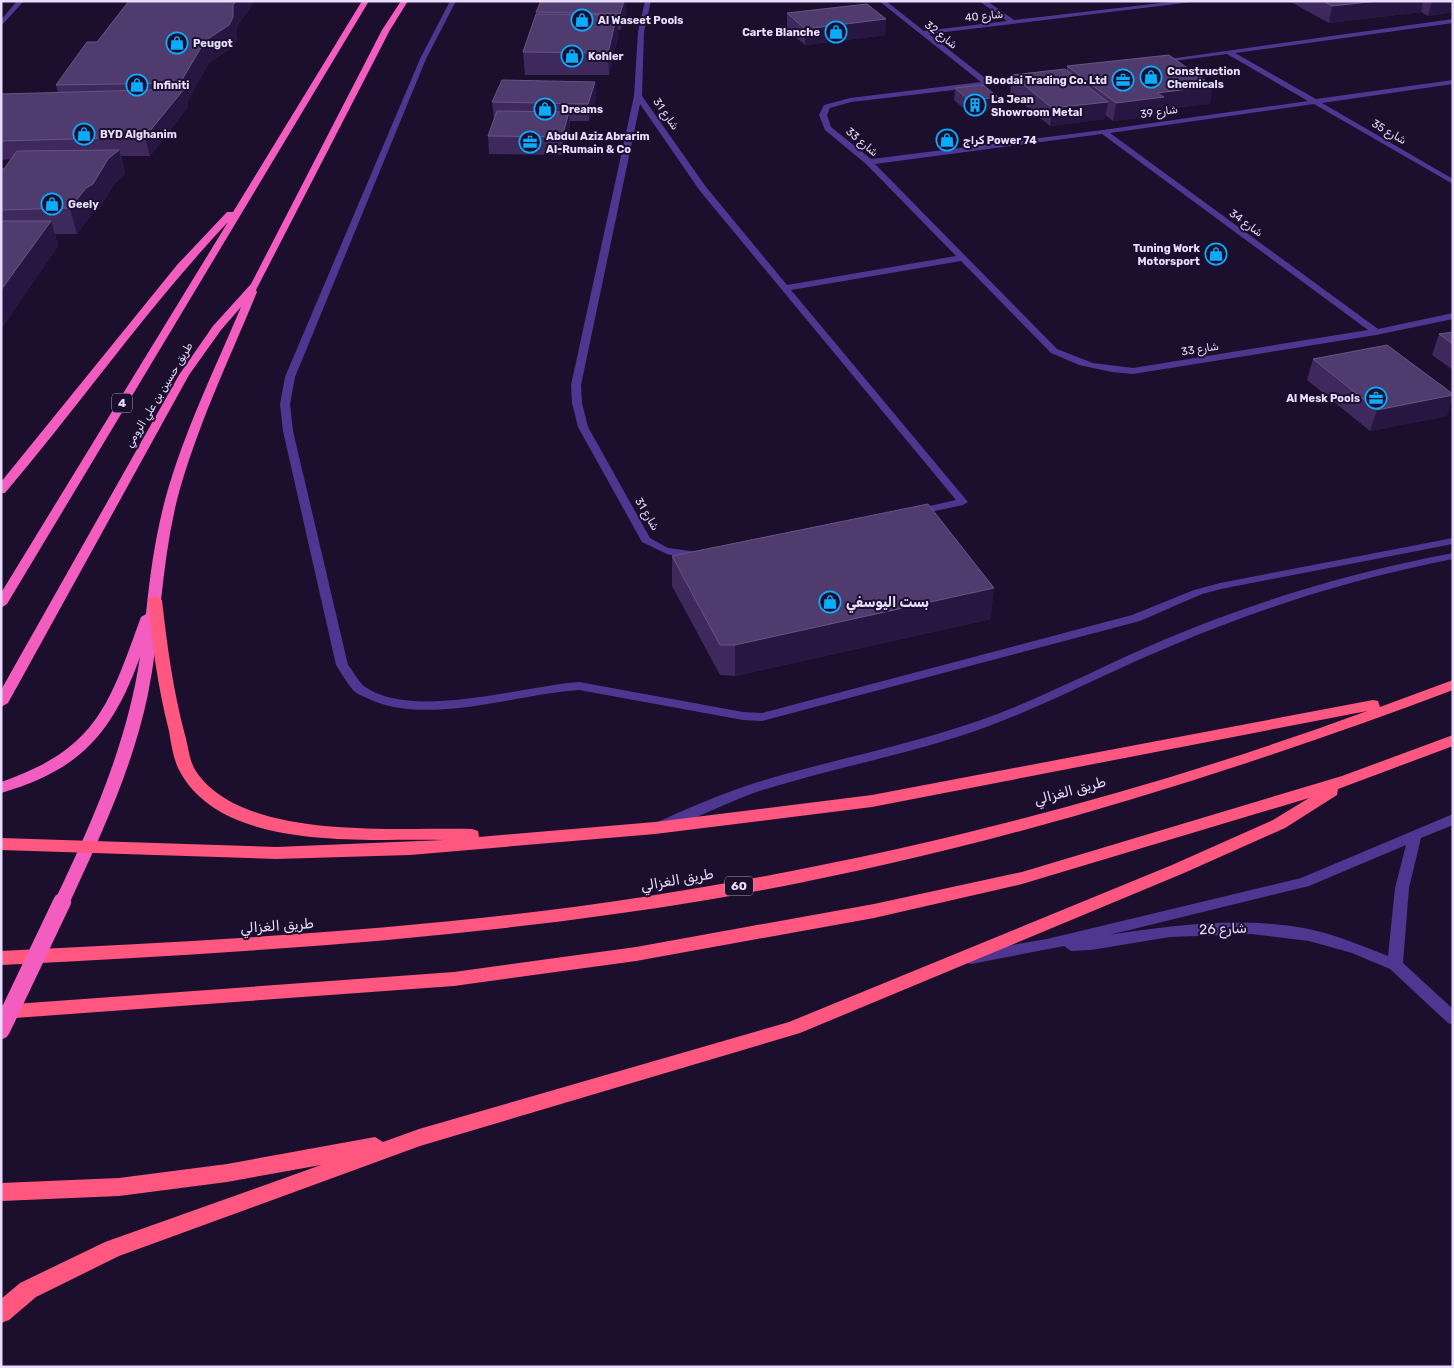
<svg xmlns="http://www.w3.org/2000/svg" width="1454" height="1368" font-family="Rubik,Vazirmatn,sans-serif">
  <style>
    .lines { fill: none; stroke-linecap: round; stroke-linejoin: round }
    .minor { fill: #4f3690; fill-rule: evenodd }
    .trunk { fill: #f45dc0; fill-rule: evenodd }
    .motorway { fill: #ff5780; fill-rule: evenodd }
    .trunk-bridge { stroke: #f45dc0; stroke-width: 18 }
    .wall { fill: #3e285c }
    .shaded-wall { fill: #281642 }
    .building { fill: #503b6e; stroke: #685484 }
    .labels { text-anchor: middle; dominant-baseline: central; stroke-width: 4; stroke-linejoin: round; paint-order: stroke }
    .far-street-label { font-size: 11px; fill: #e8dcff; stroke: #1b0f2d }
    .far-poi-label { font-size: 11px; font-weight: bold; fill: #e8dcff; stroke: #1b0f2d; text-anchor: start }
    .shield { fill: #1b0f2d; stroke: #aa9ec0; stroke-width: 1 }
    .shield-label { font-size: 12px; font-weight: bold; fill: #e8dcff }
    .poi-label { font-size: 14px; font-weight: bold; fill: #e8dcff; stroke: #1b0f2d; text-anchor: start }
    .street-label { font-size: 14px; fill: #e8dcff; stroke: #1b0f2d }
  </style>
  <rect width="100%" height="100%" fill="#1b0f2d"/>
  <g class="lines">
    <path class="minor" d="M17,1h7l-23,25v-6z
      M450,1h6l-30,58 -131,318 -5,27 3,27 55,234c5,6 10,16 16,21 47,35 158,0 215,-4l164,30 19,1 370,-98 62,-25 26,-7 233,-45v6l-232,45 -19,5 -62,27 -378,100 -19,-1 -164,-30c-62,4 -155,37 -212,8 -5,-2 -10,-4 -14,-8 -6,-7 -12,-17 -17,-25l-53,-234 -3,-27 5,-27 135,-318z
      M645,1h6l-7,31 -2,64 64,91 81,98 169,-29 -90,-92 -41,-34 -6,-15 5,-10 26,-7 131,-16 -102,-81h7l38,30 83,-10 -28,-20h8l27,19 165,-19h21l-271,33 60,47 38,-4 4,2 -43,7 -137,16 -21,6 -3,7 4,12 40,32 232,-29 205,-29 -81,-47 -69,9 -3,-2 298,-42v4l-218,30 81,46 137,-19v4l-131,19 131,76v5l-139,-80 -204,29 268,196 75,-16v6l-77,16 -243,39 -21,-2 -33,-7 -28,-12 -90,-92 -170,29 177,212 -5,3 -47,10 -4,-1 -1,-2 1,-2 44,-10 -256,-309 -60,-87 -59,281 1,18 6,24 62,111 18,10 30,4 6,3 -2,2 -18,1 -17,-4 -25,-12 -64,-115 -6,-24 -1,-18 63,-289 4,-64zM1102,134l266,196 -235,38 -40,-5 -36,-14 -182,-185z
      M1453,553v6c-97,19 -191,48 -282,87 -61,25 -120,57 -182,80 -72,27 -149,40 -223,63 -36,11 -70,31 -106,42l-5,-2 -2,-3 2,-3c34,-15 68,-30 103,-41 73,-22 148,-36 220,-61 63,-22 122,-54 183,-80 94,-40 192,-69 292,-88z
      M1453,814v11l-32,13 -12,50 -6,75 50,46v16l-5,-2 -58,-54 -38,-16 -43,-12 -57,-7 -82,3 -79,13 -20,1 -7,-5 -93,18 -5,-2 -2,-4 2,-4 5,-2 76,-13 254,-61zM1406,845l-11,43 -7,68c-25,-10 -52,-21 -79,-27 -66,-13 -135,-4 -200,6l200,-49z"/>
    <path class="trunk" d="M362,1h7l-362,603 -6,4v-15l227,-371c-80,85 -147,181 -223,271h-4v-11l176,-217 50,-53h6z
      M401,1h7l-18,29 -134,260 1,2c-28,68 -61,136 -80,208 -16,64 -16,130 -29,194 -15,73 -47,141 -78,208l-2,4 -6,2 -6,-2 -2,-4c38,-79 73,-158 86,-245 -27,75 -59,113 -139,136v-11c96,-33 108,-77 140,-165l5,-3c4,-39 9,-76 19,-114 18,-66 49,-129 76,-193l-20,23 -32,45 -181,328 -7,4v-17l178,-315 34,-49 38,-42 131,-254z"/>
    <path class="motorway" d="M155,596l7,4c5,45 11,90 23,135 3,10 4,23 9,33 44,74 202,59 278,61l6,2 1,6 176,-15 217,-27 501,-95 5,1 2,6 73,-27v10c-242,91 -491,167 -746,210 -234,39 -470,53 -706,65v-14c215,-11 430,-21 642,-54 246,-38 490,-100 724,-186l-495,96 -217,27 -245,21 -134,4 -275,-9v-12l275,9 168,-7c-79,-2 -224,13 -266,-72 -5,-11 -7,-25 -9,-37 -11,-43 -17,-87 -21,-131z
      M1453,735v11l-115,43 -1,6 -52,33 -101,45 -384,160 -380,113 -301,110 -83,41 -27,23 -8,3v-24l19,-16 85,-41 216,-77 -94,17 -108,14 -118,5v-18l118,-5 108,-14 148,-27 8,5 36,-13 370,-107 383,-157 101,-45 36,-22 -287,86 -148,34 -238,43 -182,25 -453,33v-14l453,-33 182,-25 238,-43 148,-32 320,-96z"/>
    <path class="trunk-bridge" d="M1,1030l61,-128"/>
  </g>
  <path class="wall" d="M129,1h126l-18,25v13l-4,8 -24,16 -22,39 1,5 -38,49h-29l4,18 -11,10 -14,24 -8,5 -15,21h-22l3,12 -57,83v-160h3l6,-10 -9,1v-66l57,-1 -2,-8 41,-43z
    M1289,1h164v11l-25,4 -7,-4 -92,11z
    M536,12h90l-5,18h-4l1,6 -9,39h-84l-2,-23 13,-37z
    M787,13l99,6 -1,16 -80,10 -18,-15z
    M1067,66l143,38 -48,5 -1,6 -48,6 -8,-6v4l-55,7 -40,-33 2,-18 55,-5z
    M595,82l1,17 -7,22h-19v8l-6,26 -75,-1 -1,-18 6,-17 -2,-17z
    M955,88l42,21 -28,4 -15,-13z
    M1453,332v38l-21,-15 7,-21z
    M1313,359l134,57 -77,15 -63,-51z
    M672,556l319,63 -256,57 -15,-1 -48,-89z"/>
  <path class="shaded-wall" d="M236,1h19l-18,25v13l-4,8 -24,16 -22,39 1,5 -38,49 -5,-19 37,-45 -2,-9 25,-42z
    M624,1h2v11l-5,18 -1,-16z
    M1378,1h45l-2,11 -92,11 3,-17z
    M1432,1h21v11l-25,4z
    M617,15l1,21 -9,39 -1,-22z
    M886,19l-1,16 -80,10v-16z
    M595,82l1,17 -7,22 -1,-17z
    M1213,86l-3,18 -48,5 -1,6 -48,6 3,-18 41,-10z
    M998,97l-1,12 -28,4 1,-12z
    M1108,102l-3,17 -55,7 2,-18z
    M569,112l1,17 -6,26 -2,-18z
    M119,150l6,24 -11,10 -14,24 -8,5 -15,21 -7,-26 38,-49z
    M51,221l7,25 -57,83v-39z
    M1453,395v2l-6,19 -77,15 7,-21z
    M994,588l-3,31 -256,57v-31z"/>
  <path class="building" d="M129,1h107l-3,4v12l-4,8 -24,16 -25,42 -124,2 31,-43h10z
    M541,1h83l-4,13 -84,-2z
    M1323,1h55l-46,5z
    M867,4l19,15 -81,10 -18,-16z
    M536,14l81,1 -9,38 -85,-1z
    M1169,55l44,31 -56,7 7,4 -48,6 -49,-37z
    M1065,69l43,33 -56,6 -40,-33z
    M502,80l93,2 -7,22 -96,-2z
    M983,85l15,12 -28,4 -15,-13z
    M184,89l-39,48 -144,4v-47z
    M497,111l72,1 -7,25 -74,-1z
    M119,150l-11,9 -15,25 -7,4 -16,20 -69,2v-41h3l13,-18z
    M1,221h50l-50,69z
    M1453,332v12l-14,-10z
    M1387,345l66,49v1l-76,15 -64,-51z
    M928,504l66,84 -259,57h-15l-48,-89z"/>
  <defs>
    <g id="shop-ring" transform="scale(1.125)"><circle r="9.5" fill="#1b0f2d" stroke="#08adff" stroke-width="1.5"/><path d="M-5-2.5h2.3a2.7 3.5 0 0 1 5.4 0H5L5.5 6h-11ZM-1.5-2.5h3a1.5 2.3 0 0 0-3 0Z" fill="#08adff"/></g>
    <g id="office-ring" transform="scale(1.125)"><circle r="9.5" fill="#1b0f2d" stroke="#08adff" stroke-width="1.5"/><path d="M-6-3h4V-5.5h4V-3h4V5H-6ZM-1-4.5V-3h2v-1.5ZM-6 0V1H6V0Z" fill="#08adff"/></g>
    <g id="building-ring" transform="scale(1.125)"><circle r="9.5" fill="#1b0f2d" stroke="#08adff" stroke-width="1.5"/><path d="M-4-6H4V6H1V3H-1V6H-4ZM-2.5-4.3h1.7v1.8h-1.7ZM.8-4.3h1.7v1.8H.8ZM-2.5-1h1.7V.8h-1.7ZM.8-1h1.7V.8H.8Z" fill="#08adff"/></g>
  </defs>
  <g fill-rule="evenodd">
    <use href="#shop-ring" x="582" y="20"/>
    <use href="#shop-ring" x="836" y="32"/>
    <use href="#shop-ring" x="177" y="43"/>
    <use href="#shop-ring" x="572" y="56"/>
    <use href="#shop-ring" x="1151" y="77"/>
    <use href="#office-ring" x="1123" y="80"/>
    <use href="#shop-ring" x="137" y="85"/>
    <use href="#building-ring" x="975" y="105"/>
    <use href="#shop-ring" x="545" y="109"/>
    <use href="#shop-ring" x="84" y="134"/>
    <use href="#shop-ring" x="947" y="140"/>
    <use href="#office-ring" x="530" y="142"/>
    <use href="#shop-ring" x="52" y="204"/>
    <use href="#shop-ring" x="1216" y="254"/>
    <use href="#office-ring" x="1376" y="398"/>
    <use href="#shop-ring" x="830" y="602"/>
  </g>
  <g class="labels">
    <g class="far-street-label">
      <text transform="translate(984 16) rotate(-6)">شارع 40</text>
      <text transform="translate(941 35) rotate(38)">32 شارع</text>
      <text transform="translate(1159 112) rotate(-8)">شارع 39</text>
      <text transform="translate(666 114) rotate(55)">شارع 31</text>
      <text transform="translate(1389 132) rotate(30)">شارع 35</text>
      <text transform="translate(862 142) rotate(40)">شارع 33</text>
      <text transform="translate(1246 223) rotate(36)">شارع 34</text>
      <text transform="translate(1200 349) rotate(-9)">شارع 33</text>
      <text transform="translate(159 395) rotate(-59)">طريق حسين بن علي الرومي</text>
      <text transform="translate(647 514) rotate(59)">شارع 31</text>
    </g>
    <g class="far-poi-label">
      <text x="598" y="20">Al Waseet Pools</text>
      <text x="820" y="32" text-anchor="end">Carte Blanche</text>
      <text x="193" y="43">Peugot</text>
      <text x="588" y="56">Kohler</text>
      <text x="1167" y="71">Construction<tspan x="1167" dy="13">Chemicals</tspan></text>
      <text x="1107" y="80" text-anchor="end">Boodai Trading Co. Ltd</text>
      <text x="153" y="85">Infiniti</text>
      <text x="991" y="99">La Jean<tspan x="991" dy="13">Showroom Metal</tspan></text>
      <text x="561" y="109">Dreams</text>
      <text x="100" y="134">BYD Alghanim</text>
      <text x="546" y="136">Abdul Aziz Abrarim<tspan x="546" dy="13">Al-Rumain &amp; Co</tspan></text>
      <text x="963" y="140">كراج Power 74</text>
      <text x="68" y="204">Geely</text>
      <text x="1200" y="248" text-anchor="end">Tuning Work<tspan x="1200" dy="13">Motorsport</tspan></text>
      <text x="1360" y="398" text-anchor="end">Al Mesk Pools</text>
    </g>
    <g class="shield">
      <rect x="112" y="393.5" width="20" height="19" rx="4"/>
      <rect x="725" y="876.5" width="28" height="19" rx="4"/>
    </g>
    <g class="shield-label">
      <text x="122" y="403">4</text>
      <text x="739" y="886">60</text>
    </g>
    <g class="poi-label">
      <text x="846" y="602">بست اليوسفي</text>
    </g>
    <g class="street-label">
      <text transform="translate(1070 791) rotate(-15)">طريق الغزالي</text>
      <text transform="translate(677 880) rotate(-10)">طريق الغزالي</text>
      <text transform="translate(277 926) rotate(-4)">طريق الغزالي</text>
      <text transform="translate(1223 929) rotate(-2)">شارع 26</text>
    </g>
  </g>
  <rect width="1454" height="1368" fill="none" stroke="#e8dcff" stroke-width="5"/>
</svg>
